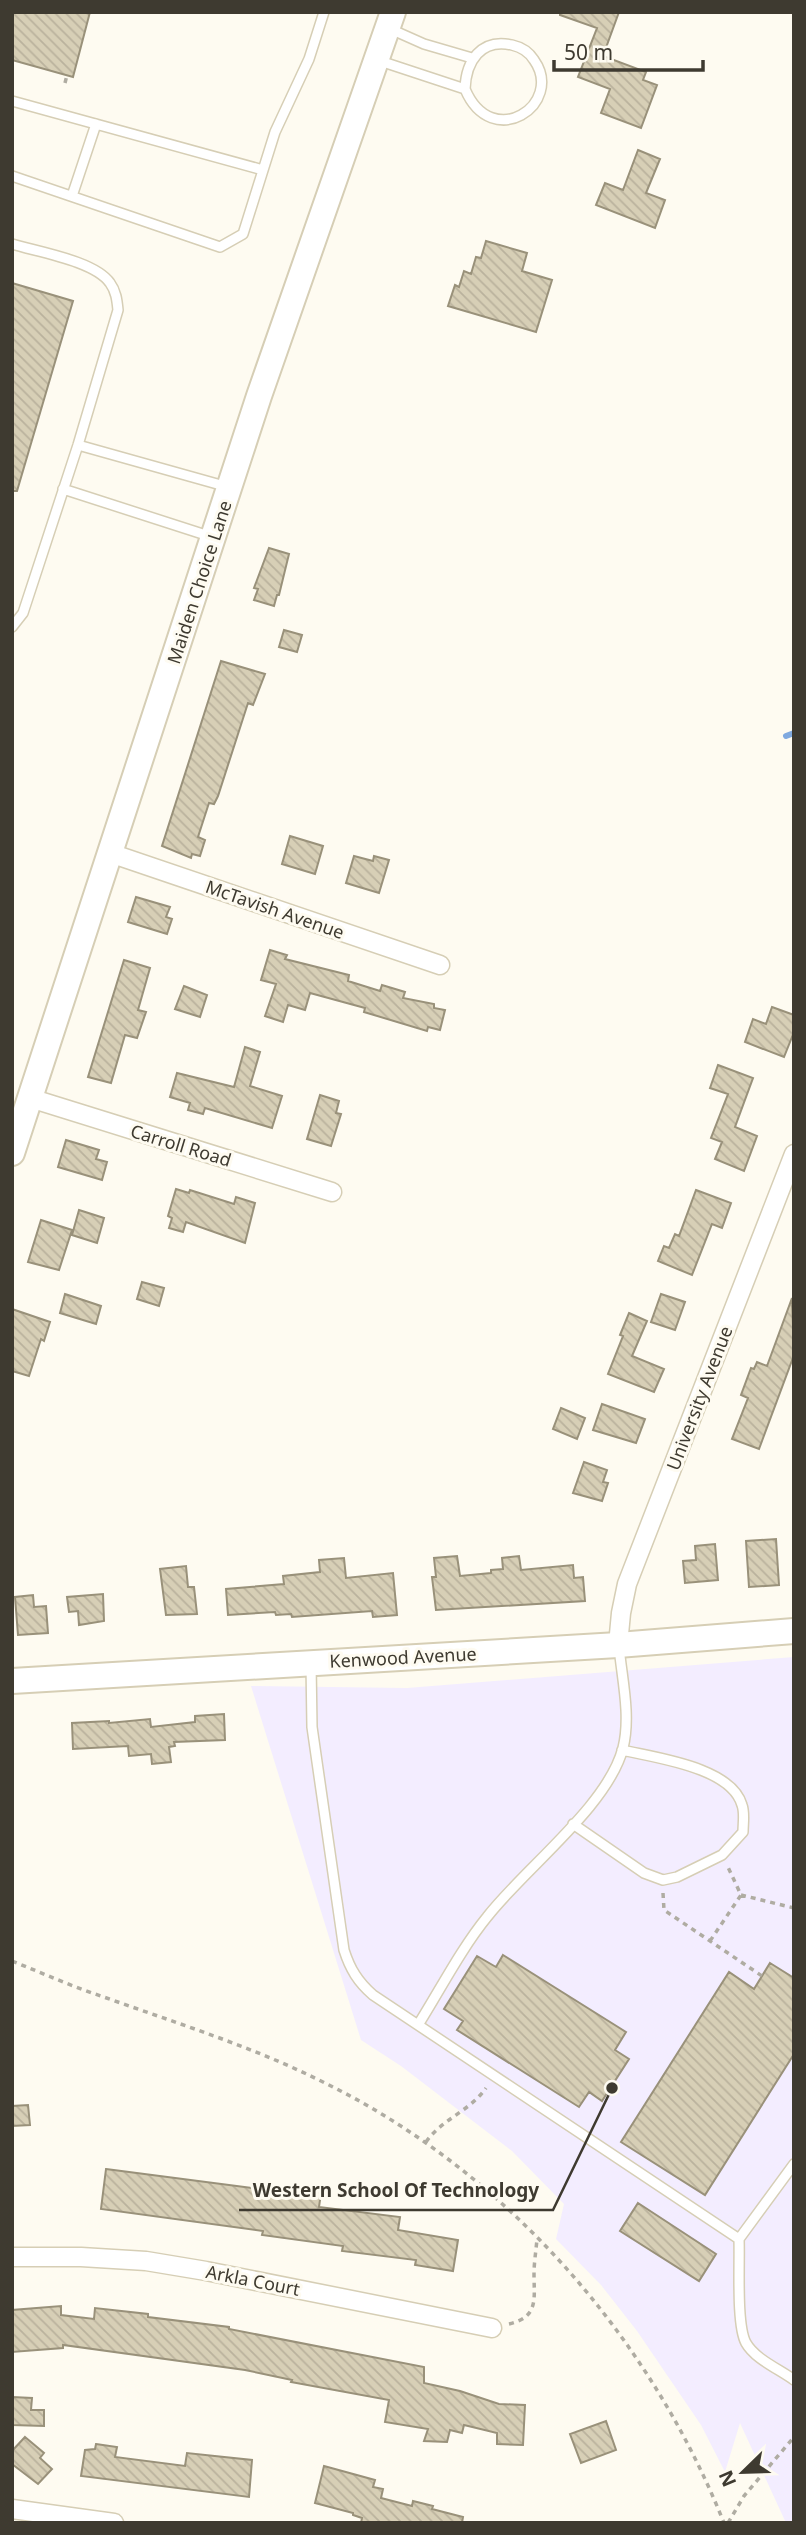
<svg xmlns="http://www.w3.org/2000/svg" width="806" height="2535" font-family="'Noto Sans',sans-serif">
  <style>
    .education { fill: #f3edff }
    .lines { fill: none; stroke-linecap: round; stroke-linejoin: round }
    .stream { stroke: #80a9df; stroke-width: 6 }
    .building { fill: url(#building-back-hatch); stroke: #99917a; stroke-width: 2 }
    .lane-casing { stroke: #d6ceb5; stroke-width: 12 }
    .street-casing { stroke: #d6ceb5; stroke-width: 21 }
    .secondary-casing { stroke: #d6ceb5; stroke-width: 28 }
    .path { stroke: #afaca2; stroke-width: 3.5; stroke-dasharray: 5 5; stroke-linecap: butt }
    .lane { stroke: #fff; stroke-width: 9 }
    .street { stroke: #fff; stroke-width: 18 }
    .secondary { stroke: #fff; stroke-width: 24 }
    .labels { text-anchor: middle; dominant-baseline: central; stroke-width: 6; stroke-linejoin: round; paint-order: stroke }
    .street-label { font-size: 18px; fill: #3e3a30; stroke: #fefbf1 }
    .leader { fill: none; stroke: #3e3a30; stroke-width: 2.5 }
    .callout-dot { fill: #3e3a30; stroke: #fefbf1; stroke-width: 2.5 }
    .callout-label { font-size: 19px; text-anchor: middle; font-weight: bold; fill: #3e3a30; stroke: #fefbf1; stroke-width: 6; stroke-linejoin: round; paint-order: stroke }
  </style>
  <defs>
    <pattern id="building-back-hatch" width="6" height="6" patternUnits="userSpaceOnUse" patternTransform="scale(1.75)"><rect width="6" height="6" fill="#d7cfb6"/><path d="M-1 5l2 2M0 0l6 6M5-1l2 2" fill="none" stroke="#bab29d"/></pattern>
  </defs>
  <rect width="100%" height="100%" fill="#fefbf1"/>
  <path class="education" d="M794,1657v866h-8l-46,-100 -15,49 -24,-47 -64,-94 -36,-46 -45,-46 8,-35 -52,-53 -111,-85 -40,-26 -110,-354 156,2z"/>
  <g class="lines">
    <path class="stream" d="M786,736l8,-3"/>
  </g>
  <path class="building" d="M12,12h78l-17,65 -61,-17z
    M560,12h59l-16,44 43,16 -3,8 14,5 -16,43 -40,-15 9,-24 -32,-12 19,-49 -37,-13z
    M638,150l22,9 -14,34 19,7 -10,28 -59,-23 9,-22 18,7z
    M486,241l41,12 -5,18 30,9 -16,52 -88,-26 7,-21 4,2 5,-16 7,3 5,-17 5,1z
    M12,283l61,18 -56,190h-5z
    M269,548l20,6 -10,41h-2l-3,11 -20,-6 4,-11 -4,-1z
    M284,630l18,5 -5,17 -18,-5z
    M221,661l44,13 -12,31 -5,-2 -30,93 -4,8 -5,-1 -1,3 -10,31 7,3 -5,16 -8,-2 -1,4 -29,-12z
    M290,836l33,10 -8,28 -33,-10z
    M354,856l19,5 1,-5 15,4 -10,33 -33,-10z
    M136,897l34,10 -4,10 6,2 -5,15 -39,-12z
    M270,950l17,5 -2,4 64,16 -1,6 32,10 2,-6 23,7 -2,6 31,6v4l11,2 -5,20 -12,-3 -1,4 -63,-19 1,-4 -55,-15 -5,17 -17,-5 -5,17 -18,-6 11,-32 -15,-4z
    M124,960l26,8 -12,42 8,2 -9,26 -12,-3 -14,48 -23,-6z
    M184,986l23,9 -7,22 -25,-8z
    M772,1007l22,8v17l-10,25 -39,-15 8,-23 13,5z
    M245,1047l15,5 -10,34 32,10 -10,32 -67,-20 -2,6 -15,-4 2,-7 -20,-6 7,-24 57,14z
    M718,1065l35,13 -18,49 22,9 -13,35 -29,-12 7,-17 -11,-4 17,-44 -18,-6z
    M320,1095l19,6 -3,12 5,1 -10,32 -24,-7z
    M66,1140l33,10 -3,9 11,3 -5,18 -44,-13z
    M176,1189l13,4 1,-3 44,14 2,-7 19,6 -10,40 -59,-21 -3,10 -14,-4 3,-10 -4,-2z
    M696,1190l35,13 -9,25 -10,-4 -20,51 -34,-14 6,-15 5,2 6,-14 4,2z
    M79,1210l25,8 -7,25 -25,-8z
    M41,1220l31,10 -13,40 -31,-8z
    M142,1282l22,6 -5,18 -22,-7z
    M65,1294l36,12 -5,18 -36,-11z
    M661,1294l24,8 -10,28 -24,-8z
    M792,1298l2,57 -35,94 -27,-10 16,-41 -7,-3 10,-27 3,1 3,-7 10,4z
    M12,1309l38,13 -6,19 -3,-2 -12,37 -17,-5z
    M629,1313l18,8 -15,35 32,13 -10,23 -46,-18 15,-38 -3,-1z
    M602,1404l43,15 -9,24 -43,-13z
    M561,1408l24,10 -8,21 -24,-10z
    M584,1462l23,8 -4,12 5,1 -6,18 -29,-8z
    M776,1539l3,46 -30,2 -3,-46z
    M715,1544l3,36 -33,3 -2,-22 13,-1 -1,-14z
    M457,1556l3,20 31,-3v-3l12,-1 -1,-11 17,-2 2,14 52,-5 1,13 9,-1 2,24 -149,9 -4,-33h4l-2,-19z
    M344,1558l2,20 47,-5 4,42 -24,2 -1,-6 -80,6 -1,-3 -15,1 -1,-3 -47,3 -2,-26 58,-5 -1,-8 37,-4 -1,-12z
    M186,1566l2,21h6l3,27 -31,1 -6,-46z
    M103,1594l1,27 -25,4 -1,-14 -9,1 -2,-15z
    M33,1595l1,12 12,-1 2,27 -30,2 -3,-38z
    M224,1714l1,26 -51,2 1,4 -6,1 2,15 -19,2 -1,-10 -22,2 -1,-10 -55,3 -1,-26 37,-2v2l41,-4 1,8 44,-5v-6z
    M503,1955l123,77 -11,18 14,9 -27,42 -13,-9 -10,15 -122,-77 6,-9 -19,-12 33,-53 19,11z
    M770,1963l24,15v76l-89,141 -84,-53 108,-170 25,17z
    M28,2105l2,20 -18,1v-20z
    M106,2169l162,21 1,-4 52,7 -2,14 81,10 -2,13 60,10 -5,31 -38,-6 1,-5 -74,-9 1,-5 -81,-11 1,-4 -162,-22z
    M638,2203l78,51 -17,27 -79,-50z
    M61,2306v9l33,4 1,-11 53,6v3l81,10v2l195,38v16l36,8 39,13 26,1 -2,40 -26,-1v-11l-33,-8 -2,8 -12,-3 -3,12 -23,-1 4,-12 -43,-7 4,-22 -98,-18 1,-2 -47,-10 -182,-25v3l-51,4v-42z
    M12,2397l20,1 -1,12h13v16l-32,-1z
    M606,2421l10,29 -35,13 -11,-29z
    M25,2437l19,16 -4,5 12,11 -14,15 -26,-20v-13z
    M96,2444l21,3 -2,10 70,9 2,-13 65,7 -3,37 -168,-21 4,-26 10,-1z
    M324,2466l51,14 -2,7 10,2 -2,9 31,8 1,-5 20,5 -1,3 31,8 -1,6h-101l1,-5 -9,-3v-2l-38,-10z"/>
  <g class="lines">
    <g class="lane-casing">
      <path id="lane" d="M388,28l36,16 48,14
        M377,60l88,29c27,64 100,15 69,-29 -5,-8 -13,-13 -22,-15 -31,-7 -46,16 -47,44
        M12,101l251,69
        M12,176l208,71 23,-13 32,-102 34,-73 15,-47
        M72,196l24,-72
        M12,244c26,8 83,17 98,39 6,8 7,17 8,27l-40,135 -55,168 -11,14
        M78,445l150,42
        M63,489l149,48
        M311,1664l1,63 32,223c6,19 14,32 29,45l366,244c1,23 -3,86 7,104 9,16 33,26 48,37
        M573,1824l71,49 19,7 14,-3 45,-22 21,-23c0,-9 2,-19 -1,-27 -11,-38 -86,-47 -120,-55
        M418,2025c22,-35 43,-76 69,-108 38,-49 121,-111 136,-169 8,-32 -1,-69 -4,-101
        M739,2239l55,-75"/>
    </g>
    <g class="street-casing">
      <path id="street" d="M110,853l330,112
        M30,1098l302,94
        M618,1645l3,-32 6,-29 167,-430
        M12,2257h69l65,4 60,10 286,57
        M12,2509l102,14"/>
    </g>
    <g class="secondary-casing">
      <path id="secondary" d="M12,1153l247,-757 134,-384
        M12,1681l606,-36 176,-14"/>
    </g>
    <path class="path" d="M65,83l2,-8
      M663,1893l1,17 98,66
      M741,1895l53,13
      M710,1941l31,-46 -14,-30
      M12,1961c30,12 59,25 89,35 75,27 150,50 222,86 182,89 326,253 401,441
      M426,2142c16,-23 44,-31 60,-54
      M509,2324c30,-7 25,-25 25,-50 0,-11 2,-23 3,-35
      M728,2523l16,-27 50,-59"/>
    <use href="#lane" class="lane"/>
    <use href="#street" class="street"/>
    <use href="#secondary" class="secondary"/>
  </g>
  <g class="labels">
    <g class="street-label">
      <text transform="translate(199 582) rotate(-72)">Maiden Choice Lane</text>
      <text transform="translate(275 909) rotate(19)">McTavish Avenue</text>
      <text transform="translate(181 1145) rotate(17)">Carroll Road</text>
      <text transform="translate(699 1398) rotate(-69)">University Avenue</text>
      <text transform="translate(403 1657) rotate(-3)">Kenwood Avenue</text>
      <text transform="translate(253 2280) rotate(11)">Arkla Court</text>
    </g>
  </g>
  <path class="leader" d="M612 2088L553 2210H239"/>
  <circle class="callout-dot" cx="612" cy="2088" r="7"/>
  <g class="callout-label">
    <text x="396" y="2197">Western School Of Technology</text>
  </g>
  <rect width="806" height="2535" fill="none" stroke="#3e3a30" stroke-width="28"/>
  <g transform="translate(743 2472) rotate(247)" stroke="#fefbf1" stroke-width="5" paint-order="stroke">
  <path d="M0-5L12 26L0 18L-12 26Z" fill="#3e3a30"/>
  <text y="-10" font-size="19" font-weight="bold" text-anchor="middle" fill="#3e3a30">N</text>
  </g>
  <path d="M554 60v10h149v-10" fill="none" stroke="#3e3a30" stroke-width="3.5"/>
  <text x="564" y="60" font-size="21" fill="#3e3a30" stroke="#fefbf1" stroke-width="5" paint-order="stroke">50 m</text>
</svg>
